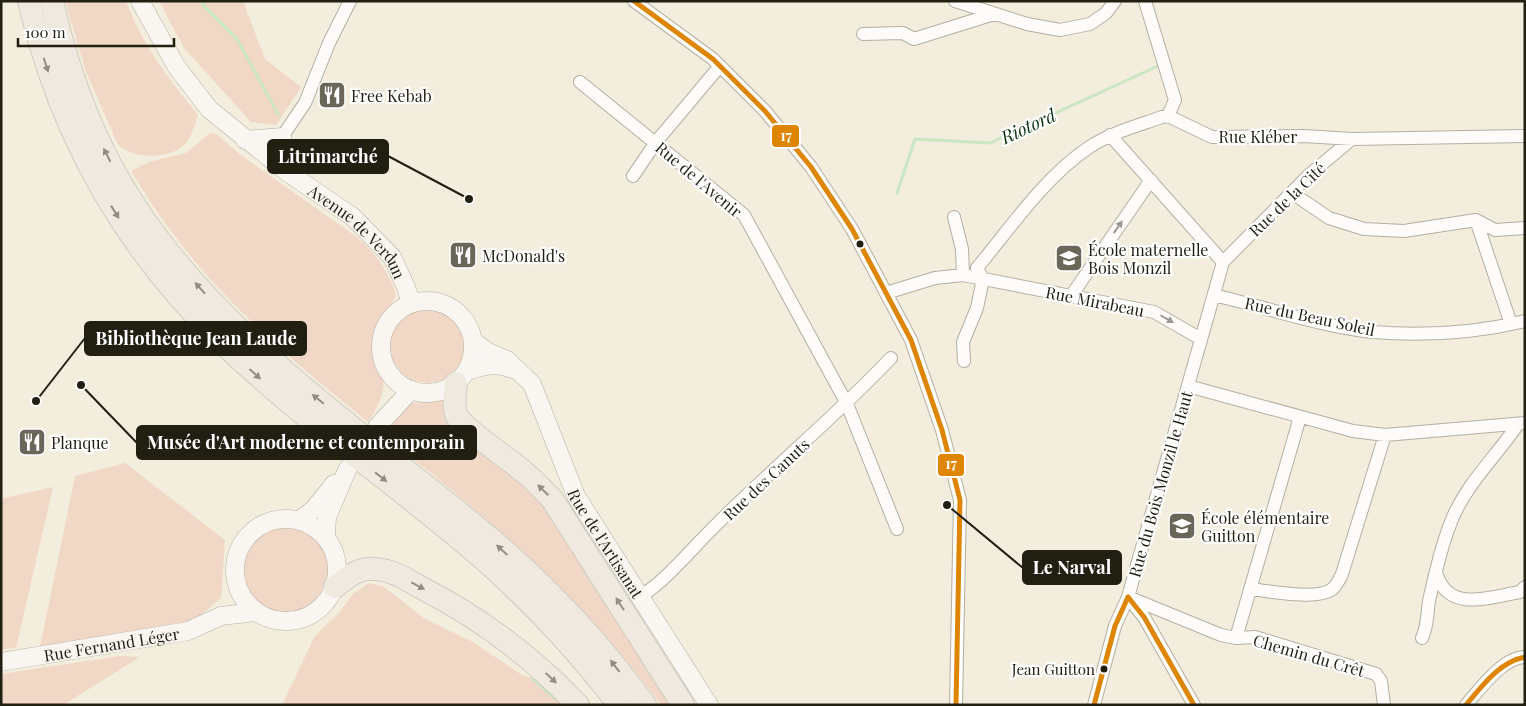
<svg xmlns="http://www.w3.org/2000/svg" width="1526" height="706" font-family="'Playfair Display',serif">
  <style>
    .green { fill: #f1d7c5 }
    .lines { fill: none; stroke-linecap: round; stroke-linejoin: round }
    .stream { stroke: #cbe6c3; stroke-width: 3 }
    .street-casing { stroke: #b3afa2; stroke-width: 14 }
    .secondary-casing { stroke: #b3afa2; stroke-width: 19 }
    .highway-casing { stroke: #ceccc3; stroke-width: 24 }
    .street { stroke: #fdfcfa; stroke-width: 12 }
    .secondary { stroke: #f9f6f2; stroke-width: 18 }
    .highway { stroke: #efe9e0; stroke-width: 22 }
    .bus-1-casing { stroke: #fff; stroke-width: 9 }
    .bus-1 { stroke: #de8602; stroke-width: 5 }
    .oneway { fill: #928e83 }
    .oneway2 { fill: #9a9892 }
    .bus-dot { fill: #211e12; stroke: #fff; stroke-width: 2 }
    .labels { text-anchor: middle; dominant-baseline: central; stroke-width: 4.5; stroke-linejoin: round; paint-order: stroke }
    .bus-label { font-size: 15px; fill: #211e12; stroke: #fff; text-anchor: end }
    .poi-label { font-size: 16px; fill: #211e12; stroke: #fff; text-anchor: start }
    .street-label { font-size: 16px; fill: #211e12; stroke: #fff }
    .water-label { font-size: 18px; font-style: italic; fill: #08340c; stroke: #fff }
    .leader { fill: none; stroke: #211e12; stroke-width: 2 }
    .callout-dot { fill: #211e12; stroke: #fff; stroke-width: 2 }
    .callout { fill: #211e12; stroke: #211e12; stroke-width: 2 }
    .callout-label { font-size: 18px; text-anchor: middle; font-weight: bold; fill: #fff }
    .line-badge { stroke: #fff; stroke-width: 2 }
    .badge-label { font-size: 14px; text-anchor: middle; font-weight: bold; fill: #fff }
  </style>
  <rect width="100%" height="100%" fill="#f2eddc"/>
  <path class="green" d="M65,1h61c16,44 43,78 72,114 -3,10 -6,21 -13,29 -16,16 -51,15 -67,1l-33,-76z
    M159,1h84l22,58 36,28 -25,38 -25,-3 -67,-74z
    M210,133l6,1 25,21 117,83c18,16 30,33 38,56 -6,17 -19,28 -21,46 -2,18 11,33 8,50 -2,11 -9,23 -15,32 -72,-58 -145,-119 -199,-194 -14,-18 -26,-38 -38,-57l18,-9 37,-9z
    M390 345a38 38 0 1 1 76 0a38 38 0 1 1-76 0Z
    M445,398l95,97 137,210h-16c-81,-110 -171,-186 -277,-269l24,-32z
    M125,463l100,77 -4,58 -26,22 -155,27 35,-171z
    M53,487l-37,161 -15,1v-150z
    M238 569a47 47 0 1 1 94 0a47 47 0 1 1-94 0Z
    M369,583l15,4 41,32 48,23 49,33 25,8 20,22h-285l33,-69 24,-23 14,-19z
    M120,656l20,1 -77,48h-62v-31z"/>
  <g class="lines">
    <path class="stream" d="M203,1l1,5 33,33 41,75
      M897,193l18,-54 75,4 168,-77
      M533,679l24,21"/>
    <g class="street-casing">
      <path id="street" d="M634,1l79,58 52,52 46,56 41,62 59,111 31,90 18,70 -4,205
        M955,1l72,23 33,6 30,-6 16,-11 9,-12
        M1145,1l30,99 -7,16
        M863,34l40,-1 11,6 80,-25
        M580,82l164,133 103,189 50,125
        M1110,135l113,127
        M282,137l23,-34 24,-60 21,-42
        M633,176l23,-34 63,-75
        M1292,193l37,25 35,11 40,2 72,-11 19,10 30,-2
        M954,217l8,32 1,26 191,37 47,27
        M1476,220l35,104
        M983,279l-6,-11c34,-41 67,-90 111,-120 22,-15 49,-22 74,-31l6,-1 44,21 92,-1 48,3 173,-3
        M886,293l49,-15 28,-3
        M1214,295c50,12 110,32 159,37 51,4 102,1 152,-11
        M1071,296l80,-116
        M964,361l-1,-19 14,-34 6,-29
        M1188,386l165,45 32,4 140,-12
        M1437,575c12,38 54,22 83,17l5,-5
        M1250,589c19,2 66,11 81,1 6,-4 8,-10 11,-16l43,-139
        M640,597c30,-20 51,-48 77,-73 57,-57 119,-108 174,-166
        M1128,597l93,38 15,3 19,-1 121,37 5,7 3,24
        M1129,599l15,18 50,88
        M1236,638l64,-221
        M1422,638c6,-13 5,-24 7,-37 5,-23 13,-57 22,-79 14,-37 45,-65 67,-98
        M1094,705l21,-79 13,-29 95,-335 86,-87 43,-36
        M1466,705c13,-15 37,-48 59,-48"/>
    </g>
    <g class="secondary-casing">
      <g id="secondary">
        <path id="s1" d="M140,1l36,65 33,43 78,63 66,45 39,40 14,30 5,16"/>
        <path d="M245,140l37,-3 5,35"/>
        <circle cx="427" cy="347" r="46"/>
        <path id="s2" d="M473,341l15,11 19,8 25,24 44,112 133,209"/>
        <path d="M467,371c16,-5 29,-9 45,-2"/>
        <path d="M377,427l34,-37"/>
        <circle cx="286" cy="570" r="51"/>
        <path d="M300,520l14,-11 20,-25"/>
        <path d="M326,536l1,-19 21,-49"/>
        <path id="s3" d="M1,662l187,-31 33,-15 34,-4"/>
      </g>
    </g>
    <g class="highway-casing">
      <path id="highway" d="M29,1c31,134 98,251 198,346 79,76 171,138 254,210 51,45 97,94 138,148
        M52,1c16,72 42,143 83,205 87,133 225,224 345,324 62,51 118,110 165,175
        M456,383c-1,10 -3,21 0,31 5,14 54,45 68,58 10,8 19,18 28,27l131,206
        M335,587c11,-9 24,-20 40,-18 17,1 31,10 45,18 59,30 113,71 158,118"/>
    </g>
    <use href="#street" class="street"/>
    <use href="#secondary" class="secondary"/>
    <use href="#highway" class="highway"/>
    <g class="bus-1-casing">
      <path id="bus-1" d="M634,1l79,58 52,52 46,56 41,62 59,111 31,90 18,70 -4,205
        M1128,597l16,20 50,88
        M1094,705l21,-79 13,-29
        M1466,705c16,-19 33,-43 59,-48"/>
    </g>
    <use href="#bus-1" class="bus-1"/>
  </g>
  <defs><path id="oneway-solid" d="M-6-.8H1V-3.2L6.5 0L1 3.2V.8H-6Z" transform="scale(1.25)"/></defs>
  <g class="oneway">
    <use href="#oneway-solid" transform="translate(46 65) rotate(72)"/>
    <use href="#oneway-solid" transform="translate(107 155) rotate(-117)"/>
    <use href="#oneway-solid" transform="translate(115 212) rotate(58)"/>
    <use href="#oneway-solid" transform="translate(200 288) rotate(-132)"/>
    <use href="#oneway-solid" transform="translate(255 374) rotate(42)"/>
    <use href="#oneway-solid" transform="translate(318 399) rotate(-141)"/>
    <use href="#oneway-solid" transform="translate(381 477) rotate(38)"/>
    <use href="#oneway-solid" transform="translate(543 490) rotate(-135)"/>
    <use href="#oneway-solid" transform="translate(502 550) rotate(-137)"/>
    <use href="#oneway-solid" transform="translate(418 586) rotate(28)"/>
    <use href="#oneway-solid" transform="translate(620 604) rotate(-123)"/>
    <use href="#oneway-solid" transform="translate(615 666) rotate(-128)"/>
    <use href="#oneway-solid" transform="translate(551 678) rotate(43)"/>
  </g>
  <g class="oneway2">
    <use href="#oneway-solid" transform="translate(1118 227) rotate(-55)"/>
    <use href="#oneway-solid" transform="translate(1167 319) rotate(30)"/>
  </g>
  <defs>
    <g id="restaurant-square" transform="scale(1.4375)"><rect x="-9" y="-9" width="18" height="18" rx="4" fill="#6a6659" stroke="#fff"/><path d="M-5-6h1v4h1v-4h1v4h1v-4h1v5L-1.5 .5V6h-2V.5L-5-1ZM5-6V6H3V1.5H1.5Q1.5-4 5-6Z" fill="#fff"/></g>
    <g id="school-square" transform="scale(1.4375)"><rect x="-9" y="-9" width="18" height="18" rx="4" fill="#6a6659" stroke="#fff"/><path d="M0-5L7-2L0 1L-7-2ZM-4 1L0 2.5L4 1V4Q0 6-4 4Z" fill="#fff"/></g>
  </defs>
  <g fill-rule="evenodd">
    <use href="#restaurant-square" x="332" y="95"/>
    <use href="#restaurant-square" x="463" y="255"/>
    <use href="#school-square" x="1069" y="258"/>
    <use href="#restaurant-square" x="32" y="442"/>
    <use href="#school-square" x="1182" y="526"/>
  </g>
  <g class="bus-dot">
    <circle cx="860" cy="244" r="4.5"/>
    <circle cx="1104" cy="669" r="4.5"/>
  </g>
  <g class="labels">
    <g class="bus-label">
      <text x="1095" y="669">Jean Guitton</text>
    </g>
    <g class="poi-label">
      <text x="351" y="95">Free Kebab</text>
      <text x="1088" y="249">École maternelle<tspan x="1088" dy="18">Bois Monzil</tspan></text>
      <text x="482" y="255">McDonald's</text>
      <text x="51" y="442">Planque</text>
      <text x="1201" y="517">École élémentaire<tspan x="1201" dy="18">Guitton</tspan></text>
    </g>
    <g class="street-label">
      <text x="1258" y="136">Rue Kléber</text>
      <text transform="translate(699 179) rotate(40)">Rue de l'Avenir</text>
      <text transform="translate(1287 199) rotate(-44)">Rue de la Cité</text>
      <text stroke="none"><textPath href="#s1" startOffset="322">Avenue de Verdun</textPath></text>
      <text transform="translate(1095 301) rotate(11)">Rue Mirabeau</text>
      <text transform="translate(1310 316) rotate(12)">Rue du Beau Soleil</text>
      <text transform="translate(766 479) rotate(-43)">Rue des Canuts</text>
      <text transform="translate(1160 484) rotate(-74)">Rue du Bois Monzil le Haut</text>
      <text stroke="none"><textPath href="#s2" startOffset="250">Rue de l'Artisanat</textPath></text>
      <text stroke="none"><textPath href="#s3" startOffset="112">Rue Fernand Léger</textPath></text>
      <text transform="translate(1309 655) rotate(16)">Chemin du Crêt</text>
    </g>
    <g class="water-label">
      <text transform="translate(1028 126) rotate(-25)">Riotord</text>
    </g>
  </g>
  <path class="leader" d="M469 199L388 156M36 401L85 338M81 385L137 443M947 505L1023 568"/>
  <g class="callout-dot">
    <circle cx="469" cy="199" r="5"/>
    <circle cx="36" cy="401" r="5"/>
    <circle cx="81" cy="385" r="5"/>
    <circle cx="947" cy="505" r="5"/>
  </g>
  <g class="callout">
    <rect x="268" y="140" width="120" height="33" rx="5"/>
    <rect x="85" y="322" width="221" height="33" rx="5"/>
    <rect x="137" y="426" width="339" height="33" rx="5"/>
    <rect x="1023" y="551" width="98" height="33" rx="5"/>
  </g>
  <g class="callout-label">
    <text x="328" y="163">Litrimarché</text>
    <text x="196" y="345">Bibliothèque Jean Laude</text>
    <text x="306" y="449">Musée d'Art moderne et contemporain</text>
    <text x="1072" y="574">Le Narval</text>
  </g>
  <g class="line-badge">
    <rect x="771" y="124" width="29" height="24" rx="5" fill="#de8602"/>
    <rect x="937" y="453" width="28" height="24" rx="5" fill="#de8602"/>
  </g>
  <g class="badge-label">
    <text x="786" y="141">17</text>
    <text x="951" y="469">17</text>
  </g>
  <rect width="1526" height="706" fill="none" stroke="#211e12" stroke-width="5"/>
  <path d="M18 38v8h156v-8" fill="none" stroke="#211e12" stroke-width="2.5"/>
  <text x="25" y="38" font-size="15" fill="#211e12" stroke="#ffffff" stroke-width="4" paint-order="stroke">100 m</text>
</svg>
